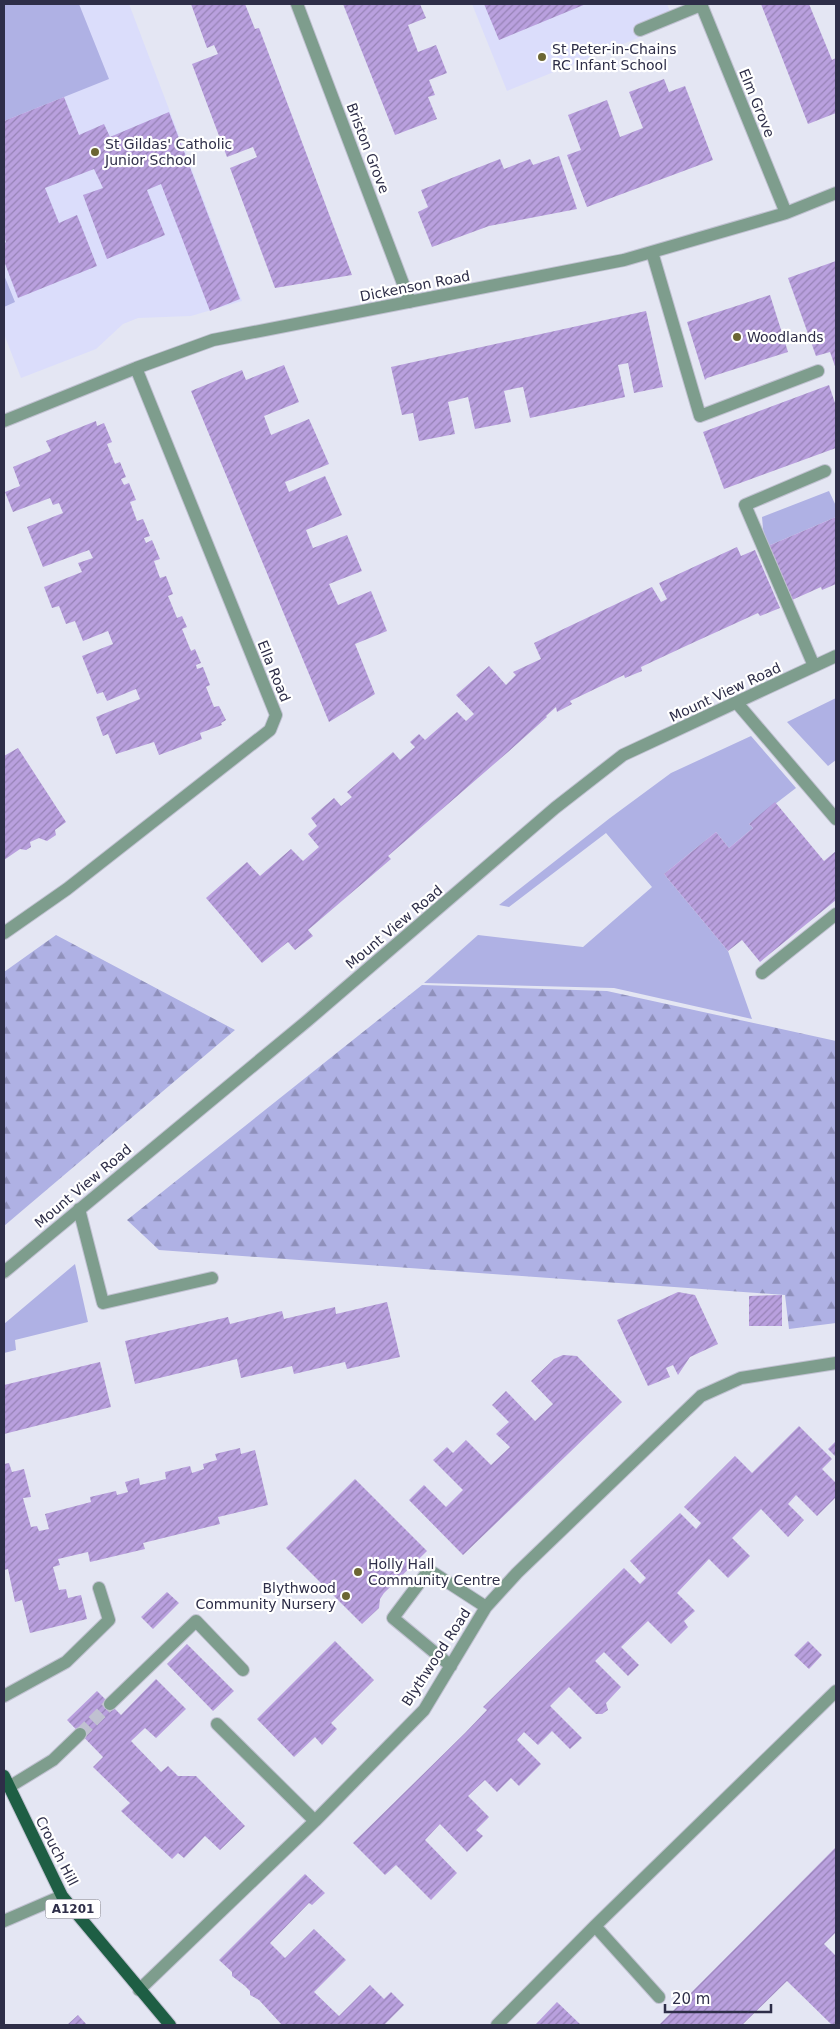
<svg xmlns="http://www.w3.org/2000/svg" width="840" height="2029" font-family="'DejaVu Sans',sans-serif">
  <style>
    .built { fill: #dbddfb }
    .green { fill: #afb1e4 }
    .forest { fill: url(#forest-firs) }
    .building { fill: url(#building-hatch) }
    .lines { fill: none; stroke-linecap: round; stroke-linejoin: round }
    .minor-tunnel { stroke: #c0c1d1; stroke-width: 12; stroke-dasharray: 12 6; stroke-linecap: butt }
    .minor-casing { stroke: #c0c1d1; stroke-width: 14 }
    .major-casing { stroke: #c0c1d1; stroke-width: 14 }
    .minor { stroke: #7e9d8d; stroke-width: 12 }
    .major { stroke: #1e5e44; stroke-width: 12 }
    .poi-dot { fill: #6c6633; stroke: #fff; stroke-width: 2 }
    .labels { text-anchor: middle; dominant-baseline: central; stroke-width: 4.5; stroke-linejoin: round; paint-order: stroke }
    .shield { fill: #fff; stroke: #6d6d7f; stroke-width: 1 }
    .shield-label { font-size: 12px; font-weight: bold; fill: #2e2e48 }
    .poi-label { font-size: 14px; fill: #2e2e48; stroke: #fff; text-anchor: start }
    .street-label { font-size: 14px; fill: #2e2e48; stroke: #fff }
  </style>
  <defs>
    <pattern id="forest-firs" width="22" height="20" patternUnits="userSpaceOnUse" patternTransform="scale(1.25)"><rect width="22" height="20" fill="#afb1e4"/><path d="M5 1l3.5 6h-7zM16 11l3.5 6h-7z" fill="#8f90bb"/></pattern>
    <pattern id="building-hatch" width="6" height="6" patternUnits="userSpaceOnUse" patternTransform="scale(1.25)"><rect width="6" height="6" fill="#b9a0de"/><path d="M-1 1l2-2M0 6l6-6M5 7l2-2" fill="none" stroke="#9783b6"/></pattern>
  </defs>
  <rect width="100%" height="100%" fill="#e4e6f3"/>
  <path class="built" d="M4,4h125l113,297 -51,15 -53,2 -15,6 -27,25 -75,29 -17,-44z
    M472,4h195l8,19 -168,68z"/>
  <path class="green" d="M4,4h75l30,75 -105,42z
    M4,275l11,27 -11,5z
    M829,491l7,15v11l-68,29 -5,-17 -1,-12z
    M836,698v62l-8,6 -41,-44z
    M751,736l45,52 -47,36 4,4 -24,20 -13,-16 -52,42 64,77 24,68 -138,-31 -190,-5 54,-48 105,12 69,-60 -46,-54 -97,74 -10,-2 111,-87 61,-45z
    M75,1264l13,58 -73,18 1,10 -12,3v-29z"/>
  <path class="forest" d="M56,935l179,95 -231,196v-254z
    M422,985l185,6 229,50v282l-47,6 -4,-34 -626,-45 -32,-30z"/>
  <path class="building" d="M191,4h54l10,25 4,-1 93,247 -77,13 -45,-120 27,-11 -4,-10 -26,10 -35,-93 26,-10 -4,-9 -7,3z
    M343,4h77l6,14 -18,7 10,27 18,-7 11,28 -18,7 6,15 -7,2 9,22 -42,16z
    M484,4h102l-87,36z
    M761,4h48l23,56 4,-2v55l-28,11z
    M664,79l5,13 16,-6 28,74 -126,47 -20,-52 14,-5 -13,-35 39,-15 13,37 23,-9 -14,-36z
    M64,97l15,38 25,-11 6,13 59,-25 71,187 -30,12 -49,-127 -14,6 18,45 -58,24 -24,-64 20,-7 -9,-19 -49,19 14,35 18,-8 20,51 -79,32 -14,-37v-17l2,-2 -2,-5v-116z
    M559,156l18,53 -88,17 -57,21 -14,-35 10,-5 -7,-17 79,-31 4,10 26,-10 3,6z
    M836,261v108l-6,-17 -14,4 -28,-78z
    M770,295l18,57 -81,26 -2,2 -18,-58z
    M646,311l17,76 -29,6 -6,-30 -10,2 7,32 -95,21 -7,-31 -6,1 -13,3 7,31 -36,7 -7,-32 -20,5 7,32 -36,7 -6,-28 -11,2 -11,-48z
    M284,365l15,37 -35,14 7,19 38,-16 20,45 -44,18 4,10 36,-16 17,39 -36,15 7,18 34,-13 15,36 -33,13 9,21 33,-14 16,40 -32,13 20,50 -46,28 -138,-331 51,-21 4,10z
    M829,385l7,21v42l-112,41 -21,-57z
    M96,421l1,5 7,-3 8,19 -5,2 8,20 5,-2 6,15 -5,2 3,6 5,-2 7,17 -6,2 7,19 6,-2 7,17 -6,2 2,5 6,-3 8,19 -6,2 2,6 4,11 6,-2 7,18 -5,2 9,22 5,-2 5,11 -5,2 9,22 4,-2 6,14 -5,2 1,4 6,-2 7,18 -4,2 8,20 5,-1 7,14 -5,3 1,2 -22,8 2,6 -43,16 -5,-13 -38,12 -8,-20 -5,2 -7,-19 44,-18 -4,-10 -29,12 -4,-9 -6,2 -15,-38 31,-12 -5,-13 -25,10 -8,-20 -9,3 -7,-18 -7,2 -8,-21 38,-15 -4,-9 15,-5 -4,-8 -46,17 -16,-40 36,-14 -4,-10 -6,2 -3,-7 -37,14 -8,-20 15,-6 -7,-19 38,-16 -5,-10z
    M836,517v67l-14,6 -1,-3 -29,13 -24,-54z
    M737,547l4,9 14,-6 25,58 -20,8 -2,-3 -70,32 -47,22 1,4 -17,7 -1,-3 -54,26 2,3 -15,8 -1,-5 -10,9 1,1 -39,35 -120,104 3,3 -83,71 5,6 -18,14 -7,-8 -26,21 -56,-65 41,-36 13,14 31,-27 12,12 16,-14 -11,-13 9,-8 -6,-8 23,-20 7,8 11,-9 -5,-5 46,-40 7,8 15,-13 -5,-5 9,-8 6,6 32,-28 9,9 8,-7 -18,-19 33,-29 17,19 10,-10 -3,-3 28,-13 -7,-16 118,-56 9,15 6,-3 -8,-16z
    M18,748l48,74 -11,8 1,5 -9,6 -8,-3 -9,4 1,5 -5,3 -6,-1 -16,11v-104z
    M775,802l49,59 12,-10v49l-76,62 -18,-22 -14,11 -64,-77 52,-42 13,16 24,-20 -4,-4z
    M678,1292l17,3 23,49 -28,13 -12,18 -5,-10 -7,3 4,9 -22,9 -31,-66z
    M782,1295v31h-33v-30z
    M387,1302l13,55 -53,12 -2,-7 -51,12 -2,-8 -51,12 -4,-19 -102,25 -10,-43 103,-24 2,7 52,-13 2,8 51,-12 1,7z
    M563,1355l14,1 45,46 -159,153 -54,-55 15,-15 22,22 17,-17 -30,-30 14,-13 6,6 13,-13 25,25 19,-18 -14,-13 13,-12 -17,-17 14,-14 29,30 18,-17 -22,-23 23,-22z
    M100,1362l11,45 -107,27v-49z
    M799,1426l33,33 -10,10 14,14v14l-19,19 -21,-21 -8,9 16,16 -16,17 -27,-28 -29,29 18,18 -22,22 -19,-19 -32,34 18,18 -11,10 4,6 -17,17 -23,-23 -27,26 18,18 -11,11 -24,-24 -9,9 26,26 -15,16 2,7 -6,4h-6l-27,-27 -19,19 32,32 -12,11 -18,-18 -14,14 -14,-13 -7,8 24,24 -22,22 -8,-8 -14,14 -12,-12 -17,16 21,21 -13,13 7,6 -16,16 -27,-28 -15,16 32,33 -26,27 -35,-35 -11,10 -32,-32 112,-110 22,-23 -4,-3 141,-139 16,16 6,-6 -16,-17 50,-48 16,16 5,-6 -17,-16 51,-51 17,17z
    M836,1441v16l-8,-8z
    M240,1448l1,6 14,-4 13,55 -50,12 2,7 -77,19 2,6 -55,13 -2,-10 -30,7 2,6 -7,2 6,23 7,-1 2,9 13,-3 6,24 -57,14 -8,-33 -7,2 -7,-33 -4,1v-106l5,-1 3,9 12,-3 7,28 -8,1 8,29 6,-1 2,5 10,-2 -4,-15 46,-12 -1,-5 26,-6 1,4 11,-3 -3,-10 14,-4 1,7 26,-6 -1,-7 25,-6 2,7 12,-4 -1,-5 14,-4 -2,-6z
    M355,1479l72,72 -43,42 -4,6 -1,9 -17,16 -76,-76z
    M167,1592l12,11 -26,26 -12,-12z
    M335,1641l39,39 -43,43 6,6 -15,16 -7,-8 -21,20 -37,-38z
    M808,1641l14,14 -13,14 -15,-14z
    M187,1644l47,47 -21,20 -46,-47z
    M156,1679l30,30 -30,29 -11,-10 -14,13 30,31 7,-6 10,10h18l49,50 -25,24 -15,-14 -21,22 -6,-5 -6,6 -51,-48 9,-8 -37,-36 10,-10 -36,-37 30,-29 24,24z
    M836,1847v85l-12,12 12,12v69h-4l-45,-44 -45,44h-83z
    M305,1874l20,19 -13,12 -3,-2 -39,40 15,15 29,-29 32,31 -32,32 25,24 31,-31 14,14 7,-7 13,13 -20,20h-102l-23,-25 -9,-5v-4l-5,-5 -13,-10v-4l-13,-12z
    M557,2002l24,23h-46z
    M78,2015l9,10h-20z"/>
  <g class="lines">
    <path class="minor-tunnel" d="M80,1734l30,-30"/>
    <g class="minor-casing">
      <path id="minor" d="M297,4l113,298
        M701,4l85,209
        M640,30l61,-25
        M652,252l48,164 118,-45
        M4,421l132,-53 77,-28 411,-80 162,-47 50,-20
        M814,666l-69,-161 80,-34
        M737,703l99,116
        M4,933l63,-44 203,-159 6,-15 -140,-347
        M762,973l74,-59
        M79,1209l24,94 109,-25
        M4,1272l303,-251 248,-213 68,-53 213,-99
        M451,1666l-58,-48 36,-48 57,37
        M4,1696l62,-34 43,-42 -10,-32
        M110,1704l86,-83 47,49
        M217,1724l98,97
        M9,1787l44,-27 27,-26
        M4,1921l58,-25
        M595,1926l64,71
        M139,1990l176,-169 109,-111 62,-103 31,-34 184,-177 40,-18 95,-15
        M497,2025l98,-99 241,-235"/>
    </g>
    <g class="major-casing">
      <path id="major" d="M4,1776l58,120 108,129"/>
    </g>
    <use href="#minor" class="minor"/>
    <use href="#major" class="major"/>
  </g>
  <g class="poi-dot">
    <circle cx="542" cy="57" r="5"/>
    <circle cx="95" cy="152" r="5"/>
    <circle cx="737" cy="337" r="5"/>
    <circle cx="358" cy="1572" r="5"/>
    <circle cx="346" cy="1596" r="5"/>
  </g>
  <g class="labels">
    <rect class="shield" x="45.5" y="1899.5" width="55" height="19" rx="4"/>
    <g class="shield-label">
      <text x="73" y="1909">A1201</text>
    </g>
    <g class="poi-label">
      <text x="552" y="49">St Peter-in-Chains<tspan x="552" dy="16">RC Infant School</tspan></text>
      <text x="105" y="144">St Gildas' Catholic<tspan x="105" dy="16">Junior School</tspan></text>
      <text x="747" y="337">Woodlands</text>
      <text x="368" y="1564">Holly Hall<tspan x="368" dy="16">Community Centre</tspan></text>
      <text x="336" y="1588" text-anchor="end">Blythwood<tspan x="336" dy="16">Community Nursery</tspan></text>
    </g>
    <g class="street-label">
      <text transform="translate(757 103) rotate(68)">Elm Grove</text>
      <text transform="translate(368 148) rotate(69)">Briston Grove</text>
      <text transform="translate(415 286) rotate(-11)">Dickenson Road</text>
      <text transform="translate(274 671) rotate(68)">Ella Road</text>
      <text transform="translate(725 692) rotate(-25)">Mount View Road</text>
      <text transform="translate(394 927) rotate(-40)">Mount View Road</text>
      <text transform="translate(83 1186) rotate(-40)">Mount View Road</text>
      <text transform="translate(436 1657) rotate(-57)">Blythwood Road</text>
      <text transform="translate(57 1851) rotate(63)">Crouch Hill</text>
    </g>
  </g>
  <rect width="840" height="2029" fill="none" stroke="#2e2e48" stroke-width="10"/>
  <path d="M665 2004v8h106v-8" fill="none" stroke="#2e2e48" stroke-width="2.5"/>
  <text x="672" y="2004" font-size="15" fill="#2e2e48" stroke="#ffffff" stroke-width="4" paint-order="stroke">20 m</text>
</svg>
